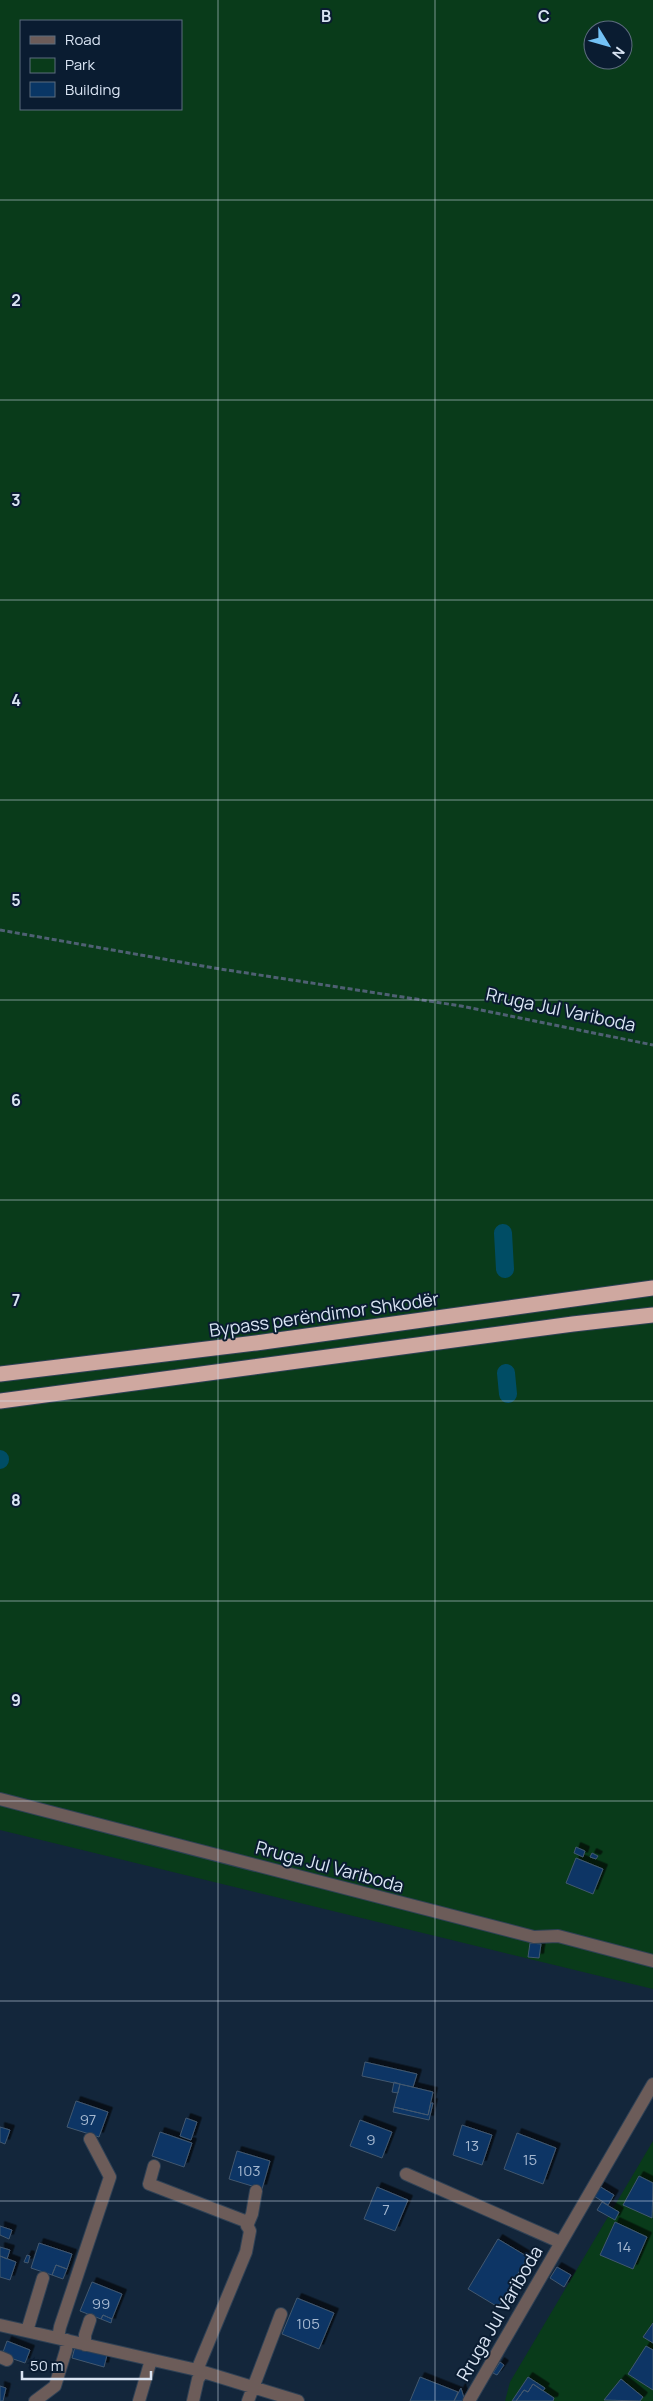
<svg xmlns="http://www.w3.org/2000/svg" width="653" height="2401" font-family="Manrope,sans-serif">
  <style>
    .green { fill: #093b1a; fill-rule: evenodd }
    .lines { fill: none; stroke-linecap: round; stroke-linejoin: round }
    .canal { stroke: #004d65; stroke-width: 18 }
    .building { fill: #093665; stroke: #43576f; filter: url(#shadow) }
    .minor-casing { stroke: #2f4155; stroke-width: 14 }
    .highway-casing { stroke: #2f4155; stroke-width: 17 }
    .path { stroke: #4f6073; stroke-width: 3; stroke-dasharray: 5 2.5; stroke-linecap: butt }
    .minor { stroke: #6c5c59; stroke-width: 12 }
    .highway { stroke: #cfa8a0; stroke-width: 15 }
    .grid { fill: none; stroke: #d9e4f3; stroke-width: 1; stroke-opacity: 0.55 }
    .labels { text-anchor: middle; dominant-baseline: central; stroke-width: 4; stroke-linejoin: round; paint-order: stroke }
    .number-label { font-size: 15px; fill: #a5b8d0 }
    .street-label { font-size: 18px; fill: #d9e4f3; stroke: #0a1c31 }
    .grid-label { font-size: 16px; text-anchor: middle; font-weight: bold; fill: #d9e4f3; stroke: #0a1c31; stroke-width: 4; stroke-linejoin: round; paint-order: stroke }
  </style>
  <defs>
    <filter id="shadow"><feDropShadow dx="4.5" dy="-4.5" stdDeviation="0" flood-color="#0009"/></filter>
  </defs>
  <rect width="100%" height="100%" fill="#13263b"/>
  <path class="green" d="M0,0h653v1989l-653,-159zM21,21h160v88h-160zM593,30h30v30h-30z
    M653,2141v260h-148l5,-19z"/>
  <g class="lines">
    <path class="canal" d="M503,1233l2,36
      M506,1373l2,21
      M0,1459v1"/>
  </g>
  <path class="building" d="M576,1847l9,4 -2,6 -9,-4z
    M592,1853l6,3 -2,3 -6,-2z
    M576,1858l27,11 -10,25 -27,-11z
    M530,1943l11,1 -2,14 -11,-1z
    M365,2062l52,12 -4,13 -51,-11z
    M394,2082l6,2 -2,9 -6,-1z
    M400,2084l33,8 -5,23 -34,-8z
    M76,2101l32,11 -9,25 -32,-10z
    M431,2103h2l-4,17 -36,-8 1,-5 34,8z
    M186,2118l11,4 -6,18 -11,-4z
    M360,2120l32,12 -10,26 -32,-12z
    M462,2125l30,10 -10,30 -29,-10z
    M0,2127l10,3 -5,14 -5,-2z
    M160,2132l32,11 -8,24 -32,-11z
    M517,2133l39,15 -13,36 -39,-15z
    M237,2151l33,10 -8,28 -33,-10z
    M639,2176l14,7 -1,35 -29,-13z
    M599,2186l15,9 -6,10 -14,-9z
    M377,2187l31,13 -13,31 -31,-12z
    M602,2202l17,10 -4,8 -18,-10z
    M615,2222l32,15 -14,32 -33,-14z
    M0,2226l12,4 -3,9 -9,-4z
    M498,2239l30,18 -30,50 -30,-18z
    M39,2243l33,11 -5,15 -11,-4 -4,10 -21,-7z
    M0,2247l10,3 -3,9 -7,-3z
    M27,2255l3,1 -2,7 -4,-1z
    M0,2256l16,6 -6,18 -10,-3z
    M56,2265l11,4 -4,10 -11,-4z
    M557,2267l14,8 -7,12 -14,-9z
    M92,2282l30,12 -10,25 -9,-4 -2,4 -21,-8z
    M297,2298l37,15 -15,36 -37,-15z
    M103,2315l9,4 -1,4 -10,-4z
    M653,2323v20l-10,-6z
    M7,2341l23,9 -5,13 -23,-8z
    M646,2346l7,4v40l-25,-16z
    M75,2347l32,8 -3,12 -32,-9z
    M500,2362l4,3 -7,10 -4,-2z
    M420,2377l38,15 -4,9h-44z
    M528,2377l17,11 -2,3 -10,-7 -5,8 -4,-2 -8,11h-4z
    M621,2379l22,18 -3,4 -36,-1z
    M533,2384l21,14 -1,3h-37l8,-11 4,2z
    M0,2386l6,2 -3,13h-3z
    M461,2388l3,10 -1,3h-9z"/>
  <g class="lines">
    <g class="minor-casing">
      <path id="minor" d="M0,1799l534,138 24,-1 95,25
        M154,2166l-5,18 96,37 5,10 -4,21 -49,118
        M406,2174l154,68
        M247,2226l5,-12 4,-23
        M0,2325l197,45 101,31
        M27,2331l16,-53
        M58,2338l2,-11 50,-150 -20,-38
        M85,2345v-10l5,-15
        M0,2357l7,3
        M35,2401l20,-15 11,-36 1,-10
        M139,2401l12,-41
        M193,2401l5,-22 5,-7
        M248,2401l33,-87
        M469,2401l184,-317"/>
    </g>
    <g class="highway-casing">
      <path id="highway" d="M0,1374l256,-31 397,-55
        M0,1401l573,-77 80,-9"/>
    </g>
    <path class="path" d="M0,930l214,38 247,38 192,39"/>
    <use href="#minor" class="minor"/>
    <use href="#highway" class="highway"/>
  </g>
  <path class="grid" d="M218,0v2401M435,0v2401M0,200h653M0,400h653M0,600h653M0,800h653M0,1000h653M0,1200h653M0,1401h653M0,1601h653M0,1801h653M0,2001h653M0,2201h653"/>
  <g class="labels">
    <g class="number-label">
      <text x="88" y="2119">97</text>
      <text x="371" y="2139">9</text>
      <text x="472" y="2145">13</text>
      <text x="530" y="2159">15</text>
      <text x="249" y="2170">103</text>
      <text x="386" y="2209">7</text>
      <text x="624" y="2246">14</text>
      <text x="101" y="2303">99</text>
      <text x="308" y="2323">105</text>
    </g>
    <g class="street-label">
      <text transform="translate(561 1009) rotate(12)">Rruga Jul Variboda</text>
      <text transform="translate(324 1314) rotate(-8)">Bypass perëndimor Shkodër</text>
      <text transform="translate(330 1866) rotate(15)">Rruga Jul Variboda</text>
      <text transform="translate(499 2313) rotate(-60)">Rruga Jul Variboda</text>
    </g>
  </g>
  <g class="grid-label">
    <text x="326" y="22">B</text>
    <text x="544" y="22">C</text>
    <text x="16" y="306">2</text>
    <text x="16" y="506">3</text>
    <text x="16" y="706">4</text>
    <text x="16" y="906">5</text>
    <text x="16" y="1106">6</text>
    <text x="16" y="1306">7</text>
    <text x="16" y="1506">8</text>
    <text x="16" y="1706">9</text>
  </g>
  <rect x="20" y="20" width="162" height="90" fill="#0a1c31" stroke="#5d6c7f"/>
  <rect x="30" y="36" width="25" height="8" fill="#6c5c59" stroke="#5d6c7f"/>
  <text x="65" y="45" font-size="15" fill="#d9e4f3">Road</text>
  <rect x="30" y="58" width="25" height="15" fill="#093b1a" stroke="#5d6c7f"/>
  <text x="65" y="70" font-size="15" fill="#d9e4f3">Park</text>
  <rect x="30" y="82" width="25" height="15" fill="#093665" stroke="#5d6c7f"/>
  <text x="65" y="95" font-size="15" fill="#d9e4f3">Building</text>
  <g transform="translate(608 45) rotate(127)"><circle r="24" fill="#0a1c31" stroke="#5d6c7f"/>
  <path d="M0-4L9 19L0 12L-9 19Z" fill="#73c1f5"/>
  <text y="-8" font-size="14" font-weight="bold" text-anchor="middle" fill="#d9e4f3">N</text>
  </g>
  <path d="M22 2371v8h129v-8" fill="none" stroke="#d9e4f3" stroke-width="2.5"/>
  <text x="30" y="2371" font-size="15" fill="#d9e4f3" stroke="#0a1c31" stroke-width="4" paint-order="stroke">50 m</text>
</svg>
